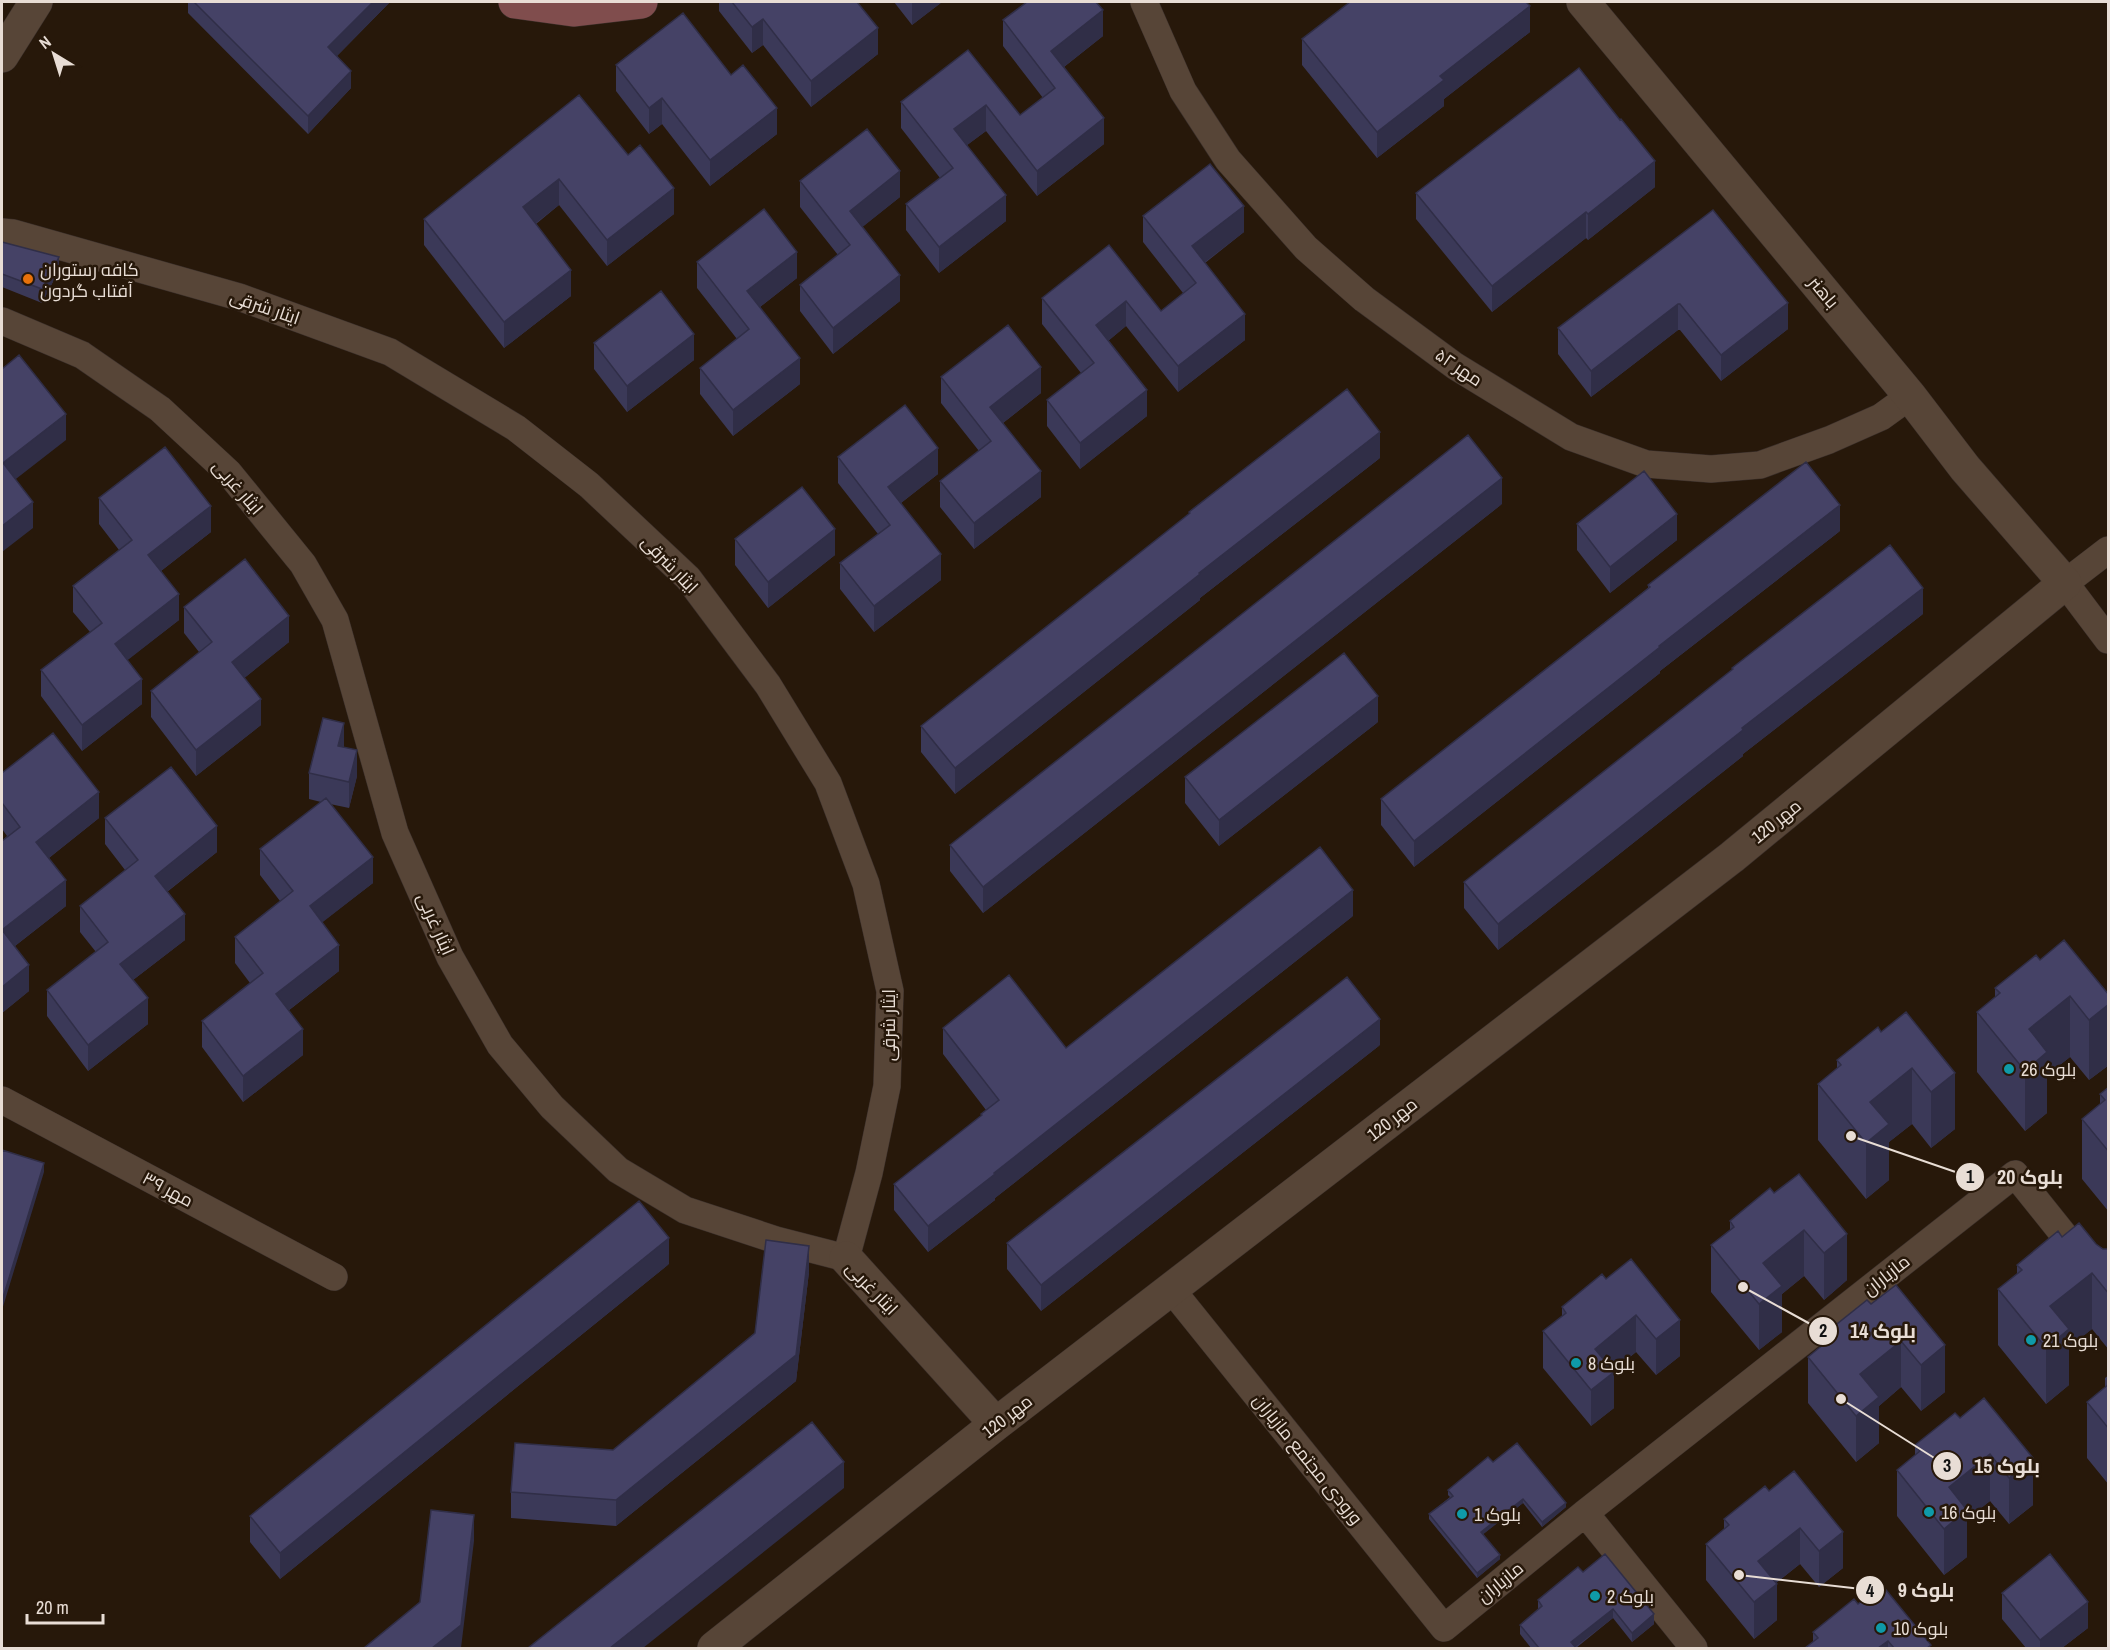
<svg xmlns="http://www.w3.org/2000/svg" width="2110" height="1650" font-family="'Archivo Narrow',Cairo,sans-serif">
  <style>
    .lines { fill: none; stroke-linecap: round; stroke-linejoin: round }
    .minor-casing { stroke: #3a2f2b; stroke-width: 28 }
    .tertiary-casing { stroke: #3a2f2b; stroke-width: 34 }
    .secondary-casing { stroke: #3a2f2b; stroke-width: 34 }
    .minor { stroke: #574537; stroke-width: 27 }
    .tertiary { stroke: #574537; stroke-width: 33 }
    .secondary { stroke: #804d4d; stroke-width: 33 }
    .wall { fill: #3b3958 }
    .shaded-wall { fill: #302e47 }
    .building { fill: #454266; stroke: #302e47; stroke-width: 1.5 }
    .food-dot { fill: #e8710a; stroke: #27180a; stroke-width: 2 }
    .culture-dot { fill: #0f9aa8; stroke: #27180a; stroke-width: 2 }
    .labels { text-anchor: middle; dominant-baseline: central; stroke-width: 5; stroke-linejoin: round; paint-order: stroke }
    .poi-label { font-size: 18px; fill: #e8ddd5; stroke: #27180a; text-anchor: start }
    .street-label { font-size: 18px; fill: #e8ddd5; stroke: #27180a }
    .leader { fill: none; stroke: #e8ddd5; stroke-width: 2 }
    .callout-dot { fill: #e8ddd5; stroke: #27180a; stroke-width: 2 }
    .mark-label { font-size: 18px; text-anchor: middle; font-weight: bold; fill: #111 }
    .callout-label { font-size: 20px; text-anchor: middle; font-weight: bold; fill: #e8ddd5; stroke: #27180a; stroke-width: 5; stroke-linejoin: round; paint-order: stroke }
  </style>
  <rect width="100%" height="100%" fill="#27180a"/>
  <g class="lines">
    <g class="minor-casing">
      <path id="minor" d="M1144,2l39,89 45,69 78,88 58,51 91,67 116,71 75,27 65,5 49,-4 69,-25 52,-23 29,-21
        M2,232l11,1 226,64 151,55 126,76 73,57 99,93 80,107 60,98 38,101 24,107 -3,95 -18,87 -23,85 -70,-18 -91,-30 -67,-40 -66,-63 -52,-62 -50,-88 -55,-124 -60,-213 -32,-56 -74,-91 -69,-64 -78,-54 -80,-34
        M2108,550l-43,33 43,57
        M2,1100l332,177
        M1171,1289l273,339 141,-115 430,-339 93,116
        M1585,1513l109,135"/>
    </g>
    <g class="tertiary-casing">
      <path id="tertiary" d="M2,56l34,-54
        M846,1258l150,166
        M714,1648l282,-224 736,-567 333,-274 -100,-115 -55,-72 -327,-394"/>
    </g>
    <g class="secondary-casing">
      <path id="secondary" d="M515,2l58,8 68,-8"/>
    </g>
    <use href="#minor" class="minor"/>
    <use href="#tertiary" class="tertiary"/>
    <use href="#secondary" class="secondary"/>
  </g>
  <path class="wall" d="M188,2h202l-53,54 14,32 -43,46 -120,-121z
    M719,2h138l21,52 -67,53 -48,-62 -11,8 -33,-42z
    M894,2h48l-30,23z
    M1003,20l100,16 -39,31 40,77 -67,52 -51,-65 -19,14 39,76 -67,52 -33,-43v-26l34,-26 -39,-50v-26l67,-52 52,65 23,-17 -40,-52z
    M1530,32l-86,67v7l-67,52 -75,-93v-26z
    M616,65l161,69 -67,52 -48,-62 -13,10 -33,-43z
    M579,95l95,119 -67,52 -48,-61 -23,19 35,72 -67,52 -80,-103v-26z
    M800,181l100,16 -38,30 38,74 -67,53 -33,-43v-26l38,-30 -38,-48z
    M1655,187l-67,53 -2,-2 -94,74 -76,-93v-26z
    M1713,210l75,119 -67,52 -41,-51h-2l-87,67 -33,-43v-26z
    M1143,216l101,16 -39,31 40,77 -67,52 -52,-66 -18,15 39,75 -67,53 -33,-43v-26l34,-27 -39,-49v-26l67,-53 52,66 22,-18 -40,-51z
    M2,242l57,28 -17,33 -40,-16z
    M697,262l100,16 -37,29 40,77 -67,52 -33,-42v-26l37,-29 -40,-51z
    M594,343l100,17 -67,52 -33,-43z
    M941,377l100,16 -38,30 38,74 -67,52 -34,-42v-26l39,-30 -38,-48z
    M838,457l100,17 -37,29 40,77 -67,52 -34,-43v-26l38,-29 -40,-51z
    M1380,458l-180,140v2l-245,194 -34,-42v-26l268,-212v-2z
    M99,498l112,34 -50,39 18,49 -52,40 15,44 -60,47 -41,-55v-26l49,-38 -17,-20v-26l46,-36 -20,-26z
    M1502,504l-519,409 -33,-42v-26z
    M1577,524l100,16 -67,53 -33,-43z
    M1840,531l-180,140v2l-246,194 -33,-42v-26l267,-211v-3z
    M735,539l100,16 -67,53 -33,-43z
    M184,607l105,35 -45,36 17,47 -65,51 -45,-59v-26l48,-39 -15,-19z
    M1923,614l-180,140v2l-245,194 -34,-42v-26l268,-212v-2z
    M1378,722l-159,124 -34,-43v-26z
    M344,747l13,29 -8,32 -19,-4 43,79 -51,39 17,49 -51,40 15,44 -60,47 -41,-55v-26l48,-38 -15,-20v-26l45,-36 -20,-26v-26l61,-47 -12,-3v-26z
    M2,773l97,45 -50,40 17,48 -51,40 14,45 -27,22v-172l5,-5 -5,-7z
    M105,818l112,34 -50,40 18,48 -52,40 15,44 -60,47 -41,-55v-26l49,-38 -16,-20v-26l45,-36 -20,-26z
    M1353,916l-358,282v2l-67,52 -34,-42v-26l87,-68v-2l5,-4 -43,-56v-26l123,20z
    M2040,960l69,35v70l-20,15 -19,-23 -23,18v38l-22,18 -48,-59v-60l18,-15v-9z
    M1906,1012l49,117 -24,19 -19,-24 -23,18v38l-23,19 -48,-59v-56l19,-15v-9l44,-28z
    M1380,1045l-339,266 -34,-42v-26z
    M2109,1087v125l-27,-33v-60l18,-15v-10z
    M1770,1188l77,92 -23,20 -20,-24 -22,18v38l-23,18 -48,-58v-47l19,-15v-9z
    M2062,1237l34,7 7,5h6v101l-17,-21 -23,18v38l-23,19 -48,-59v-56l19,-15v-9z
    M669,1264l-389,315 -30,-37v-26z
    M809,1272l-13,109 -180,145 -105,-8v-26l102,-42 142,-117z
    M1606,1279l74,77 -24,19 -20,-23 -23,19 1,37 -23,18 -48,-58v-37l19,-14v-10z
    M1867,1300l78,92 -24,19 -20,-24 -22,19v37l-23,19 -48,-59v-46l19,-15v-10z
    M2109,1375v110l-22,-27v-56l18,-15v-9z
    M1955,1413l78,92 -24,19 -19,-23 -23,18v38l-23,18 -47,-59v-46l18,-15v-10z
    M1493,1462l73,45 -24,20 -19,-24 -40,31 17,25 -23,19 -48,-59v-5l21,-17 -2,-2v-5z
    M1769,1491l74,77 -24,19 -19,-23 -24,19 1,37 -23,19 -48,-59v-36l18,-15v-10z
    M1583,1572l71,52 -22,18 -19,-24 -37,30h-45l-11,-14v-9l18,-15v-10z
    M2002,1593l86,35 -26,20h-36l-24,-29z
    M1858,1604l73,44h-126l8,-6v-10z"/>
  <path class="shaded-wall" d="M373,2h17l-62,63v-18z
    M912,2h30l-30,23z
    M1530,6v26l-86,67v7l-67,52v-26l63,-56z
    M1103,10v26l-52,41v-26z
    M763,19v26l-11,8v-26z
    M878,28v26l-67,53v-26z
    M351,71v17l-43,46v-18z
    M662,98v26l-13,10v-26z
    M986,105v26l-32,24v-26z
    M777,108v26l-67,52v-26z
    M1104,118v26l-67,52v-25z
    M1655,161v26l-67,53v-26z
    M900,171v26l-50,40v-26z
    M559,179v26l-36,28v-26z
    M674,188v26l-67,52v-26z
    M1006,195v26l-67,52v-26z
    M1244,206v26l-52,40v-26z
    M1586,212v26l-94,74v-26z
    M797,252v26l-50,39v-26z
    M59,257v13l-17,33v-14z
    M571,270v26l-67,52v-26z
    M900,275v26l-67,53v-26z
    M1126,301v25l-30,25v-26z
    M1788,303v26l-67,52v-26z
    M1678,304v26l-87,67v-26z
    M1245,314v26l-67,52v-26z
    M694,334v26l-67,52v-26z
    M800,358v26l-67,52v-26z
    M1041,367v26l-51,40v-26z
    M1147,390v26l-67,53v-26z
    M66,414v26l-63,49v-26z
    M1380,432v26l-180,140v2l-245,194v-26l244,-195z
    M938,448v26l-50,39v-26z
    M1041,471v26l-67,52v-26z
    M1502,478v26l-519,409v-26z
    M33,502v26l-31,24v-26z
    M1840,505v26l-180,140v2l-246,194v-26l245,-195z
    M211,506v26l-63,49v-26z
    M1677,514v26l-67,53v-26z
    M835,529v26l-67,53v-26z
    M941,554v26l-67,52v-26z
    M1923,588v26l-180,140v2l-245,194v-26l244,-196z
    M179,594v26l-64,50v-26z
    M289,616v26l-57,46v-26z
    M142,679v25l-60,47v-26z
    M1378,696v26l-159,124v-26z
    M261,699v26l-65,51v-26z
    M344,723v26l-6,-3z
    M357,750v26l-8,32v-26z
    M99,792v26l-63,50v-26z
    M217,826v26l-62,49v-25z
    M373,857v26l-63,49v-26z
    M66,880v26l-64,50v-26z
    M1353,890v26l-358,282v2l-67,52v-26l66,-53z
    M185,914v26l-65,50v-26z
    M339,945v26l-63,49v-26z
    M29,965v26l-27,22v-26z
    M2070,996v61l-23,18v38l-22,18v-60l4,-42z
    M148,998v26l-60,47v-26z
    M2109,1004v61l-20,15v-60z
    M1380,1019v26l-339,266v-26z
    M303,1029v26l-60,47v-26z
    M1912,1068v56l-23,18v38l-23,19v-56l4,-41z
    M1955,1073v56l-24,19v-56z
    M44,1163v9l-42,138v-9z
    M1804,1230v46l-22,18v38l-23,18v-46l4,-41z
    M1847,1234v46l-23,20v-47z
    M669,1238v26l-389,315v-26z
    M809,1246v26l-13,109 -180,145v-26l180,-145z
    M2092,1273v56l-23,18v38l-23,19v-56l4,-42z
    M1636,1315v37l-41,33v-36z
    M1680,1320v36l-24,19v-36z
    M1901,1341v46l-22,19v37l-23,19v-46l4,-42z
    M1945,1345v47l-24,19v-46z
    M1614,1372v36l-23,18v-36z
    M1990,1454v47l-23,18v38l-23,18v-46l5,-42z
    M2033,1458v47l-24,19v-46z
    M844,1462v26l-201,160h-33z
    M1523,1499v4l-42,33v-4z
    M1566,1503v4l-24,20v-5z
    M474,1515v26l-13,107h-29z
    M1800,1528v36l-42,33v-36z
    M1843,1532v36l-24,19v-36z
    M1500,1555v4l-23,19v-5z
    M1777,1584v36l-23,19v-37z
    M2088,1602v26l-26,20h-22v-8z
    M1613,1609v9l-39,30 -3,-6z
    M1654,1614v10l-22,18v-9z
    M1888,1641v7h-10z"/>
  <path class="building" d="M194,2h179l-45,45 23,24 -43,45z
    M732,2h125l21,26 -67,53 -48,-62 -11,8z
    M1027,2h69l7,8 -52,41 53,67 -67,53 -51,-66 -32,24 52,66 -67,52 -33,-43 47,-36 -52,-66 67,-52 52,65 35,-27 -52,-68z
    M1350,2h176l4,4 -90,70 4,4 -67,52 -75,-93z
    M683,13l48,62 12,-10 34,43 -67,52 -48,-62 -13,10 -33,-43z
    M1579,68l41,52 1,-1 34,42 -67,53 -2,-2 -94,74 -76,-93z
    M579,95l49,60 12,-10 34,43 -67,52 -48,-61 -36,28 48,63 -67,52 -80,-103z
    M867,129l33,42 -50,40 50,64 -67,53 -33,-43 50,-40 -50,-64z
    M1210,164l34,42 -52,40 53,68 -67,52 -52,-65 -30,24 51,65 -67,53 -33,-43 47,-37 -52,-65 67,-53 52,66 35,-28 -53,-67z
    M764,209l33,43 -50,39 53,67 -67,52 -33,-42 49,-39 -52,-67z
    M1713,210l75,93 -67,52 -41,-51h-2l-87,67 -33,-43z
    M2,242l57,15 -17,32 -40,-15z
    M661,291l33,43 -67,52 -33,-43z
    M1008,325l33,42 -51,40 51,64 -67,52 -34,-42 51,-40 -50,-64z
    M19,355l47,59 -63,49 30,39 -31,24v-157z
    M1347,389l33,43 -181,141 1,1 -245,194 -34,-42 269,-213 -1,-1z
    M905,405l33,43 -50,39 53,67 -67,52 -34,-43 50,-38 -52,-68z
    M1468,435l34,43 -519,409 -33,-42z
    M165,447l46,59 -63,49 31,39 -64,50 27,35 -60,46 -41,-55 61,-47 -29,-37 59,-46 -33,-42z
    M1806,462l34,43 -181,141 1,1 -246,194 -33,-42 269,-212 -2,-2z
    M1644,471l33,43 -67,53 -33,-43z
    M802,487l33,42 -67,53 -33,-43z
    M1890,545l33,43 -181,140 1,2 -245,194 -34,-42 269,-213 -1,-1z
    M245,559l44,57 -57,46 29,37 -65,51 -45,-59 61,-49 -28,-35z
    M1344,653l34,43 -159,124 -34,-43z
    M323,718l21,5 -6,23 19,4 -8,32 -40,-9z
    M53,733l46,59 -63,50 30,38 -64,50 27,35 -27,22v-146l18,-14 -18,-24v-30z
    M171,767l46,59 -62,50 30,38 -65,50 28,34 -60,47 -41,-55 61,-48 -28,-36 58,-46 -33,-42z
    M326,798l47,59 -63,49 29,39 -63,49 27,35 -60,47 -41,-55 61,-48 -28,-36 58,-46 -33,-42z
    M1320,847l33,43 -359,283 1,1 -67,52 -34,-42 88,-69 -1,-1 18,-14 -56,-72 66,-53 57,73z
    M2064,940l45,55v9l-20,16 -19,-24 -41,33 18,23 -22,19 -48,-59 23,-19 -5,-5 41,-33 4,5z
    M1347,977l33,42 -339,266 -34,-42z
    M1906,1012l49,61 -24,19 -19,-24 -42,34 19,22 -23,19 -48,-59 23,-19 -4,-5 41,-33 3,5z
    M2109,1087v65l-27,-33 23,-19 -5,-6z
    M2,1150l42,13 -42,138z
    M1799,1174l48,60 -23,19 -20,-23 -41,33 19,23 -23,18 -48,-59 23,-18 -4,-6 40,-33 4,5z
    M639,1201l30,37 -389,315 -30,-37z
    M2079,1223l17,21 7,5h6v45l-17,-21 -42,33 19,23 -23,19 -48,-59 24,-19 -5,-5 41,-34 4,6z
    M766,1240l43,6 -13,109 -180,145 -105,-8 4,-49 98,7 142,-117z
    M1631,1259l49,61 -24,19 -20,-24 -41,34 19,23 -23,18 -48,-59 23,-18 -4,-6 40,-33 4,5z
    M1896,1285l49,60 -24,20 -20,-24 -41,33 19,23 -23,19 -48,-59 23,-19 -4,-6 40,-32 4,4z
    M2109,1384v45l-22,-27z
    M1984,1398l49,60 -24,20 -19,-24 -41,33 18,23 -23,19 -47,-59 23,-19 -5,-6 40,-32 5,5z
    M812,1422l32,40 -234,186h-82z
    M1517,1443l49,60 -24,19 -19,-23 -42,33 19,23 -23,18 -48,-59 24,-18 -5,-6 40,-33 5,5z
    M1794,1471l49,61 -24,19 -19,-23 -42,33 19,23 -23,18 -48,-58 23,-19 -5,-6 41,-33 4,5z
    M431,1510l43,5 -13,110 -29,23h-68l56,-46z
    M1605,1554l49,60 -22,19 -19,-24 -42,33 5,6h-37l-19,-23 22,-19 -4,-6 40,-33 5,5z
    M2050,1554l38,48 -48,38 -38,-47z
    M1882,1585l49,60 -4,3h-33l-6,-7 -10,7h-73l13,-10 -5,-6 41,-33 4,5z"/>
  <circle class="food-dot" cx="28" cy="279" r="6"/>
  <g class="culture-dot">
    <circle cx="2009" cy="1069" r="6"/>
    <circle cx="2031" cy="1340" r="6"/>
    <circle cx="1576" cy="1363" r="6"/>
    <circle cx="1929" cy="1512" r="6"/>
    <circle cx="1462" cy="1514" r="6"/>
    <circle cx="1595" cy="1596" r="6"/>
    <circle cx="1881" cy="1628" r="6"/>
  </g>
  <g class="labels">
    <g class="poi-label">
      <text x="40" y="269">کافه رستوران<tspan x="40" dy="21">آفتاب گردون</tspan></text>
      <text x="2021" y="1069">بلوک 26</text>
      <text x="2043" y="1340">بلوک 21</text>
      <text x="1588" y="1363">بلوک 8</text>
      <text x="1941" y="1512">بلوک 16</text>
      <text x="1474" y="1514">بلوک 1</text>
      <text x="1607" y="1596">بلوک 2</text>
      <text x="1893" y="1628">بلوک 10</text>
    </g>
    <g class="street-label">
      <text transform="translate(1824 292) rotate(50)">باهنر</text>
      <text transform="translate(265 307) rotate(19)">ایثار شرقی</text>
      <text transform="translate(1459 367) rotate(34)">مهر ۵۲</text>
      <text transform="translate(238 487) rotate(49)">ایثار غربی</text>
      <text transform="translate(670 564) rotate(46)">ایثار شرقی</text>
      <text transform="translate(1776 821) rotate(-39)">مهر 120</text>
      <text transform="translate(436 924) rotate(66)">ایثار غربی</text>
      <text transform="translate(888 1025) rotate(-90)">ایثار شرقی</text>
      <text transform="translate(1392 1119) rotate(-38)">مهر 120</text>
      <text transform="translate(168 1189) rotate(28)">مهر ۳۹</text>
      <text transform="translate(1886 1275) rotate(-38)">مازیاران</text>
      <text transform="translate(872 1288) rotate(46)">ایثار غربی</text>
      <text transform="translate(1007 1416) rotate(-38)">مهر 120</text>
      <text transform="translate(1308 1459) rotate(51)">ورودی مجتمع مازیاران</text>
      <text transform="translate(1500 1582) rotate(-39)">مازیاران</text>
    </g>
  </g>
  <path class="leader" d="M1851 1136L1970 1177M1743 1287L1823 1331M1841 1399L1947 1466M1739 1575L1870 1590"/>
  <g class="callout-dot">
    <circle cx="1851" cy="1136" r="6"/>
    <circle cx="1743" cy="1287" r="6"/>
    <circle cx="1841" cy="1399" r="6"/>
    <circle cx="1739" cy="1575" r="6"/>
    <circle cx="1970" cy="1177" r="15"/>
    <circle cx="1823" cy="1331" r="15"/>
    <circle cx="1947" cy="1466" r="15"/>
    <circle cx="1870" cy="1590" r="15"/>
  </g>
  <g class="mark-label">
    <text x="1970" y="1183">1</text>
    <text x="1823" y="1337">2</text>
    <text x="1947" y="1472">3</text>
    <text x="1870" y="1597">4</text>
  </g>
  <g class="callout-label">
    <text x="2030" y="1184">بلوک 20</text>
    <text x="1883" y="1338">بلوک 14</text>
    <text x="2007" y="1473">بلوک 15</text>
    <text x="1926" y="1597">بلوک 9</text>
  </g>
  <rect width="2110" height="1650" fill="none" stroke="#e8ddd5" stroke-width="6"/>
  <g transform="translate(54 54) rotate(322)" stroke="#27180a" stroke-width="4.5" paint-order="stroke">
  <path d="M0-4.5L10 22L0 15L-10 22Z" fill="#e8ddd5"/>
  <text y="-9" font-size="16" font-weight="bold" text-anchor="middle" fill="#e8ddd5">N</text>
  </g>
  <path d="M27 1614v9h76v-9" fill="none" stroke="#e8ddd5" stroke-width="3"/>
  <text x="36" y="1614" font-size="18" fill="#e8ddd5" stroke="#27180a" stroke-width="4.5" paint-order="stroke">20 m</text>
</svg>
